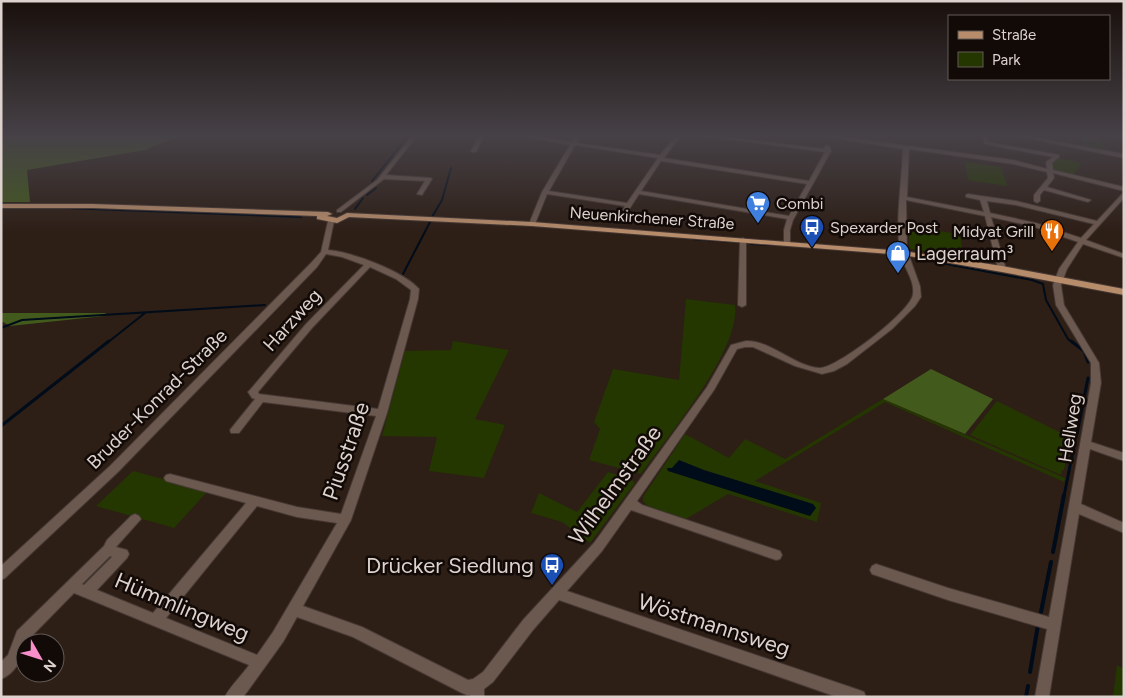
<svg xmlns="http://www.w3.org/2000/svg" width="1125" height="698" font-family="Figtree,sans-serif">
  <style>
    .green { fill: #243700 }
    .forest { fill: #435a1d }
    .water { fill: #000c19 }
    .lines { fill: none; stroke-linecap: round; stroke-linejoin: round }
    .stream-far2 { stroke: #000c19; stroke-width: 2 }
    .stream-far1 { stroke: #000c19; stroke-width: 3 }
    .stream { stroke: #000c19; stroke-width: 4 }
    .minor-casing { stroke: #453833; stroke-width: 2 }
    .major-casing { stroke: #453833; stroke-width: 2 }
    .minor { fill: #6b584f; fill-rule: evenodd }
    .major { fill: #b78c6b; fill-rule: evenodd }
    .labels { text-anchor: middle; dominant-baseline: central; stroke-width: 5; stroke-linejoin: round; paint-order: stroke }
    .far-poi-label { font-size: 16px; fill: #ddd2cd; stroke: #110a07; text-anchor: start }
    .far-street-label { font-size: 16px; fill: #ddd2cd; stroke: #110a07 }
    .poi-label { font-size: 19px; fill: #ddd2cd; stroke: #110a07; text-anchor: start }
    .street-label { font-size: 19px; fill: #ddd2cd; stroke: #110a07 }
    .near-street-label { font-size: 22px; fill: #ddd2cd; stroke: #110a07 }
    .near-poi-label { font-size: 22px; fill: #ddd2cd; stroke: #110a07; text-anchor: end }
  </style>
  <rect width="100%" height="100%" fill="#2d1e16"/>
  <path class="green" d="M1083,136h15l8,14 -24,-4z
    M1059,158l23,5 -9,12 -18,-5 -3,-6z
    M965,162l36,5 6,19 -39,-6z
    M909,227l51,7 3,23 -52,-8 -2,-2z
    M686,299l49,6c6,45 -68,132 -94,169l-52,-14 11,-31 -6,-7 19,-53 66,11z
    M453,341l56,9 -34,69 30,6 -21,53 -55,-7 8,-34 -55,-1 23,-85 46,-1z
    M883,399l182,79 -1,4 -179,-80 -130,79 66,22 -4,19 -89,-28 -42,25 -38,-13 -5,-5v-4l42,-63 44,24 16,-19 40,20z
    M997,401l74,37 -7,32h-2l-1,5 -91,-40z
    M133,471l75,20 -34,37 -78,-22z
    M608,472l23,7 4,4 -45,60 -28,-21 -31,-9 8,-20 38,19z
    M1117,665l7,4v28h-11z"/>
  <path class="forest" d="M1,136h178l-34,14 -118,20 3,32h-29z
    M1,313h105l-2,3 -94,10 -9,-5z
    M931,369l62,30 -28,35 -82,-35z"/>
  <path class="water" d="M679,460l25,10 109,34 3,4 -6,8 -142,-45 -1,-3h5z"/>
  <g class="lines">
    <path class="stream-far2" d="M372,181l36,-45
      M367,195l9,-7
      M7,204h73
      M93,204l20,1
      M63,208l238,9
      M355,209l8,-11
      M432,217l10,-17 9,-32
      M693,239l42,3
      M751,244l21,1
      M946,264l86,16 11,4 3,16 22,39 5,4
      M403,274l27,-52
      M1,328l21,-8 243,-15
      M107,343l38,-30"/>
    <path class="stream-far1" d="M1071,341l13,10 4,11
      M1,426l108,-85
      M1077,434l11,-56
      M1064,496l11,-55"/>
    <path class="stream" d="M1053,552l11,-57
      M1041,612l10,-50
      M1030,672l8,-47
      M1026,697l2,-11"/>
    <g class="minor-casing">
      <path id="minor" d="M412,136h5l-31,39 45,3 1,1 -10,16 -5,-1 8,-13 -41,-2 -43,33h-4v-2l40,-30z
        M479,136h5l-8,16h-4l-1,-1z
        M522,136h13l37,6 3,-6h5l-3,7 83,12 16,-19h5l-17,22 145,23 16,-29 -122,-16h15l107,13 -1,-2 3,-2 3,2 1,4 -38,69 -3,10v14l-3,2 -3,-2v-14l3,-11 -148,-25 -11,17 -2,1 -3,-2 2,-4 -78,-12 -12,30 -3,2 -2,-1 -1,-1 13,-32 28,-47zM575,145l83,13 -31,45 -78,-12zM661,161l146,23 -18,32 -148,-25z
        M821,136h14l178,24 34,9 -1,-7 7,-5 -69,-13 -1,-8h5v6l71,13v2l-7,6 1,7 71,17v4l-71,-18 1,5 -7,9 44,13 -3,2 -44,-12 -4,5v6l-3,2 -3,-2v-6l14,-17 -1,-6 -34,-8 -104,-15 -2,48 77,15 -4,-12 -14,-3v-2l2,-1 48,7 81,20 27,-29v6l-38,42 38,14v4l-41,-14 -16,25 -6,16 3,20 35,58 2,20 -10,59 33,11v8l-34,-12 -9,55 43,19v10l-45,-19 -30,183h-14l12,-68 -99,-29 -76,-26 -2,-4 2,-4 4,-2 72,24 101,29 42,-234v-20l-35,-58 -3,-20 6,-16 19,-27 -46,-16 -41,-9 15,52 -4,2 -4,-2 -13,-53 -79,-16 1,50 13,36 1,11 -6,9 -23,23 -45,35 -13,7 -12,3 -27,-8 -42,-19h-8l-8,2 -23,41 -77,111 5,4 138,46 2,4 -2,4 -4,1 -145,-50 -29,41 -35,40 292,99 5,2 2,5h-29l-278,-97 -26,30 -40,52 -9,7v8h-14v-2h-3l-5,-2 -109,-56 -56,-20 -14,25 -36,50 -4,5h-18c3,-8 18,-23 24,-32l-175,-72 -49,50c-1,14 -10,31 -24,36v-17l7,-7 9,-24 87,-85 3,-6 24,-24 4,-2 4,2 2,3 -25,28 11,3 2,4 -2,4 -30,32 56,23 93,-110 -80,-22 -2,-3 2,-3 4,-1 127,33 44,7 35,-98 -113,-14 -24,31h-8l-1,-3 25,-31 -3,-1 -4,-6 2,-2 56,-66 58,-59 -22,-8 -16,-3 -9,13 -199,205 -113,106 -4,2v-14l109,-100 201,-203 10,-11 7,-31 3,-2 3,2 -6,29c24,2 75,21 91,39l-1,10 -31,114 -36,107 -48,86 59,21 106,53 5,-1 10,-7 40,-52 71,-77 113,-156 24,-42c5,-1 10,-3 15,-4 25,-1 49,26 74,27 17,0 92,-57 93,-74 2,-15 -11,-28 -13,-43 -5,-32 2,-70 3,-102zM987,201l29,4 78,19 -13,14 -45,-15 -46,-10zM370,267l26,12 15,11 -1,9 -32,110 -119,-15 -1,-2 54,-64zM257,506l40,11 40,6 -64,109 -16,23 -91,-37zM110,556l2,1 -28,28 -2,-1z
        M1017,136h10l97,18v4z
        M1106,136h18v3z
        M743,238l3,2v65l-4,2 -4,-2 2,-65z"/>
    </g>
    <g class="major-casing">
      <path id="major" d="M1,204h92l235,8 4,2 -5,2 10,2 10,-5 185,9 371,29 99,15 122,23v6l-122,-23 -99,-17 -371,-29 -183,-9 -12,6 -20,-4v-3l-224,-8h-92z"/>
    </g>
    <use href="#minor" class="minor"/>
    <use href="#major" class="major"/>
  </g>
  <linearGradient id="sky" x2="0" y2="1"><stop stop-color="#19100c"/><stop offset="0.58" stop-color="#464147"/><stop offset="1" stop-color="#464147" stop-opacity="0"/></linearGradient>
  <rect width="1125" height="234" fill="url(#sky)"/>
  <defs>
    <g id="supermarket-pin" transform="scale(1.25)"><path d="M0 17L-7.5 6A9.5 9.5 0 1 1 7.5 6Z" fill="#3f7fe0" stroke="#110a07"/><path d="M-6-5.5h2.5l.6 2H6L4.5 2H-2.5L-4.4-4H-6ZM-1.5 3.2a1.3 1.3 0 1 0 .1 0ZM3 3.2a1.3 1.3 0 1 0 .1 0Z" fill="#fff"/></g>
    <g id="bus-pin" transform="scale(1.25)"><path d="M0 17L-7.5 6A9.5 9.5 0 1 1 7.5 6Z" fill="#1a4fb4" stroke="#110a07"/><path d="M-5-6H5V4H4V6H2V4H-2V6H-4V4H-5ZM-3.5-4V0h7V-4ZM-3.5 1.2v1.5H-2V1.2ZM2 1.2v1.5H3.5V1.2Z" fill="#fff"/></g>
    <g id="restaurant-pin" transform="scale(1.25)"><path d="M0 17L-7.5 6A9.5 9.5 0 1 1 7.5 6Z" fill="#e8710a" stroke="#110a07"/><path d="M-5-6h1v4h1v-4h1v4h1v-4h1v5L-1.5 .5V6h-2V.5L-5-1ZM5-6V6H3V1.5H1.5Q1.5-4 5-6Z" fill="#fff"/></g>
    <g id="shop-pin" transform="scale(1.25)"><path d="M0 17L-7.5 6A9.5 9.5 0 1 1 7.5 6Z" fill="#3f7fe0" stroke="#110a07"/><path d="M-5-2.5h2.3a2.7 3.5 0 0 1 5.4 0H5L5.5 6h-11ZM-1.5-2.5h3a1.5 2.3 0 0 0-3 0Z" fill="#fff"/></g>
  </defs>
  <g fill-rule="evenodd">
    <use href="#supermarket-pin" x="758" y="203"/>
    <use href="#bus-pin" x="812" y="227"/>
    <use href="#restaurant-pin" x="1052" y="231"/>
    <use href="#shop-pin" x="898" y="253"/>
    <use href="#bus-pin" x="552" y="565"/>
  </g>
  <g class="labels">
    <g class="far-poi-label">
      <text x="776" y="203">Combi</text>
      <text x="830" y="227">Spexarder Post</text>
      <text x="1034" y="231" text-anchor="end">Midyat Grill</text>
    </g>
    <g class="far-street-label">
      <text transform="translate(652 218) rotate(4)">Neuenkirchener Straße</text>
    </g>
    <g class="poi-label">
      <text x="916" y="253">Lagerraum³</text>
    </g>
    <g class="street-label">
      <text transform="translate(292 320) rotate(-48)">Harzweg</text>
      <text transform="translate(157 399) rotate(-45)">Bruder-Konrad-Straße</text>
      <text transform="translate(1070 428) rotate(-81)">Hellweg</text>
    </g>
    <g class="near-street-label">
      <text transform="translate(346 451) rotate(-71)">Piusstraße</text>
      <text transform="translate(615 485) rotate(-54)">Wilhelmstraße</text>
      <text transform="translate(182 607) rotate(23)">Hümmlingweg</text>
      <text transform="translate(714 625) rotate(18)">Wöstmannsweg</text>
    </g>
    <g class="near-poi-label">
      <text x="534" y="565">Drücker Siedlung</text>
    </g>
  </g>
  <rect width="1125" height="698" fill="none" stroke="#ddd2cd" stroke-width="5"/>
  <rect x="948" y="15" width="162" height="65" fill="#110a07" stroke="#635a56"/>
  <rect x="958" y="31" width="25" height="8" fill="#b78c6b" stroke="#635a56"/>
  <text x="992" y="40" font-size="15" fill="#ddd2cd">Straße</text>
  <rect x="958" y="52" width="25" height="15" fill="#243700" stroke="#635a56"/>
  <text x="992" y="65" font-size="15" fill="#ddd2cd">Park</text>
  <g transform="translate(40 658) rotate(129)"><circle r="24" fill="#110a07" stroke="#635a56"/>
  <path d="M0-4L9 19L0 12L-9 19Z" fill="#f98fca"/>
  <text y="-8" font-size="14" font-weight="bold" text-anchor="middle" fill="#ddd2cd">N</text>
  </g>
</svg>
